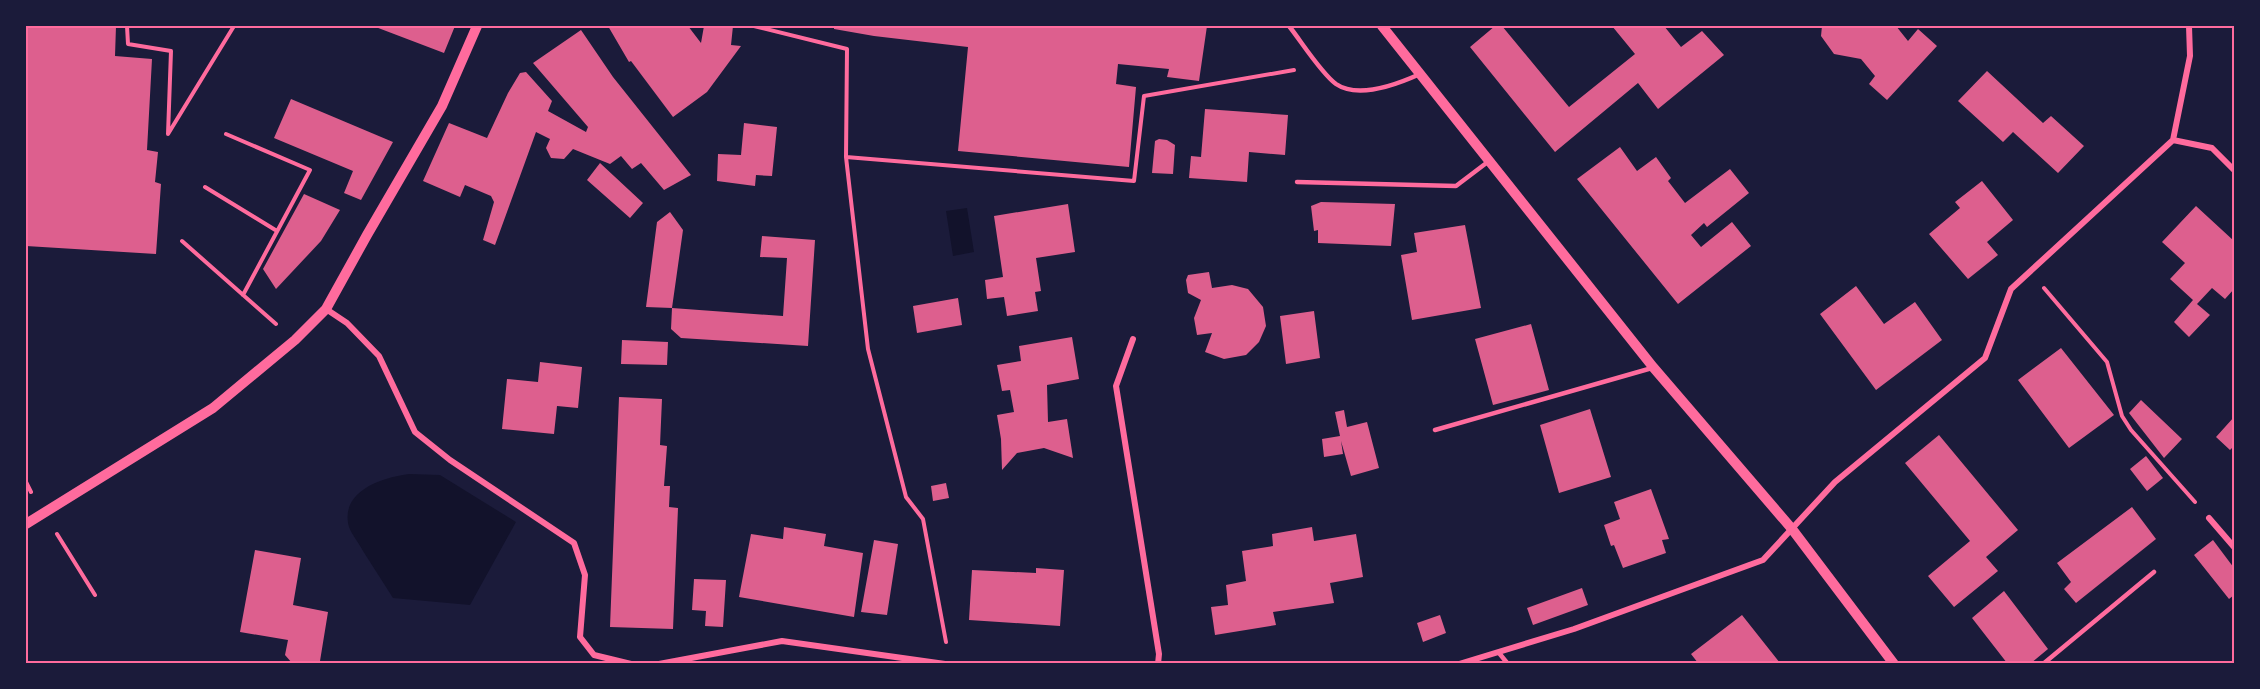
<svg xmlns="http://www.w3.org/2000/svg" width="2260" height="689" font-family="'Roboto Condensed',sans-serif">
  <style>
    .water { fill: #12122b }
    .building { fill: #dd5f8e }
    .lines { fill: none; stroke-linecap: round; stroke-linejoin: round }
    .path { stroke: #ff6b9d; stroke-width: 4 }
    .service { stroke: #ff6b9d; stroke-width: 4.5 }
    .minor { stroke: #ff6b9d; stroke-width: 6 }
    .tertiary { stroke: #ff6b9d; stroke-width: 10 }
    .neatline { fill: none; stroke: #ff6b9d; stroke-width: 2 }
  </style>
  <rect width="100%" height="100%" fill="#1b1b3a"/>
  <path class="water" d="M967,208l7,44 -21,4 -7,-45z
    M410,474l30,1 76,47 -46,83 -77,-7c-10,-16 -20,-31 -30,-47 -4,-8 -11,-16 -14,-24 -10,-36 34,-50 61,-53z"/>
  <path class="building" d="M26,26h90l-1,30 37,3 -5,91 11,2 -3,30 6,2 -5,70 -130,-8z
    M373,26h82l-11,27z
    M608,26h80l13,17 3,-17h29l-2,19 10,1 -34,46 -34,25 -42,-56 -2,1z
    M834,26h373l-8,55 -32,-4 2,-8 -51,-5 -2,20 20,3 -7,80 -171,-16 10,-104 -94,-11 -40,-7z
    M1495,26h7l67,81 66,-53 -23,-28h52l17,21 21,-16 22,24 -66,54 -20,-26 -83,69 -85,-105z
    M1822,26h74l12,15 10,-12 19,17 -50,54 -18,-16 6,-8 -14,-17 -27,-5 -13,-18z
    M581,30l32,47 78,98 -27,15 -23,-27 -9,6 -11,-13 -11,8 -37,-15 -9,10 -13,-1 -5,-10 4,-9 -14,-7 -41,113 -12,-5 11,-38 -3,-6 -26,-11 -5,12 -37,-16 26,-58 38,15 21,-45 12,-20 6,-1 26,29 -4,10 38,21 2,-5 -55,-64z
    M1987,71l56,52 8,-7 33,30 -26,27 -45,-41 -10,10 -45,-41z
    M291,99l102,43 -32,58 -17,-7 9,-22 -79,-33z
    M1205,109l83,6 -3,40 -36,-3 -2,30 -58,-4 2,-22 10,1z
    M744,123l33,4 -5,49 -16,-1 -1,11 -38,-5 1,-27 23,1z
    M1159,139l8,1 8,5 -2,29 -21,-1 3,-32z
    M1620,147l17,24 19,-14 15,21 -3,3 17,22 45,-34 19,24 -42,34 -3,-4 -13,12 10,12 31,-25 19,24 -73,58 -101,-125z
    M600,163l43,40 -13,15 -43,-38z
    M1982,181l31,39 -26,22 11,13 -30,24 -39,-45 31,-26 -5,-6z
    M304,194l36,16 -19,31 -45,48 -13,-20z
    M1321,202l74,2 -4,42 -73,-3v-13l-4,1 -3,-25z
    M1068,204l7,48 -39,6 5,33 -6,1 3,19 -31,5 -3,-19 -17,2 -2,-19 18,-3 -9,-61z
    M2196,206l38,35v48l-9,10 -13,-11 -15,16 13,11 -21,22 -15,-15 19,-22 -23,-21 15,-16 -23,-21z
    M670,212l13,18 -11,78 111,8 4,-58 -27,-1 2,-21 53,4 -7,106 -127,-8 -10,-9 1,-21 -26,-1 11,-85z
    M1465,225l16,83 -69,12 -11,-65 16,-3 -3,-19z
    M1209,272l3,16 20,-3 16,4 15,18 3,19 -7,16 -13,13 -22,4 -19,-7 7,-19 -15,2 -3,-17 7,-18 -13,-7 -2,-13 2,-5z
    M1856,286l28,38 31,-22 27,38 -66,50 -56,-76z
    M958,298l4,27 -45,8 -4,-27z
    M1314,311l6,47 -34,6 -6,-48z
    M1531,324l18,66 -56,15 -18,-66z
    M1072,337l7,42 -32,6 1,37 19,-3 6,39 -29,-10 -27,5 -15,17 -1,-31 -4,-24 17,-3 -4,-22 -8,1 -5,-26 24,-4 -2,-15z
    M622,340l46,2 -1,23 -46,-1z
    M2061,348l53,67 -45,33 -51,-68z
    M540,362l42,5 -4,41 -21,-2 -3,28 -52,-5 5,-50 31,3z
    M619,397l43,2 -2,46 7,1 -3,40h6l-1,21 9,1 -5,121 -63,-2z
    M2141,400l41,39 -18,19 -35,-45z
    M1590,409l21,68 -52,16 -19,-68z
    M1344,410l3,17 20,-5 12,46 -28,8 -10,-35 2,13 -19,3 -2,-18 18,-3 -5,-24z
    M2234,417v29l-4,4 -14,-13z
    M1939,435l79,95 -32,27 12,14 -44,36 -26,-31 42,-35 -65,-78z
    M2146,456l17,22 -16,13 -17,-22z
    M946,483l3,15 -16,3 -2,-15z
    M1651,489l18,50 -7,1 4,13 -43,15 -9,-23 -3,1 -7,-21 16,-6 -6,-17z
    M2132,507l24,32 -80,64 -12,-14 7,-7 -14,-19z
    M784,527l42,7 -2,12 39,7 -9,64 -115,-20 12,-63 32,5z
    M1312,527l2,14 42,-7 7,43 -33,6 4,20 -61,9 3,13 -61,10 -4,-28 17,-2 -2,-20 20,-4 -4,-30 31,-5 -1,-12z
    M874,540l24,4 -11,71 -26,-3z
    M2213,540l21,28v27l-5,4 -35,-44z
    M255,550l46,8 -8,47 35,7 -8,49 -4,2h-24l-7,-8 3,-15 -48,-8z
    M1036,568l28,2 -4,56 -91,-6 3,-50 64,3z
    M694,579l32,1 -3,47 -18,-1 1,-15 -14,-1z
    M1582,588l6,17 -55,20 -6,-17z
    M2004,591l44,58 -17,14h-24l-35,-45z
    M1440,615l6,18 -23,9 -6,-19z
    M1742,615l38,48h-82l-7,-9z"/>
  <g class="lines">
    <path class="path" d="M127,26l1,18 43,7 -3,83 66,-108
      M754,26l93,23 -1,108
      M226,134l84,36 -67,125
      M205,187l72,44
      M182,241l94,83
      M2044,288l63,74 15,54 9,14 64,72
      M26,482l5,10
      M57,534l38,61
      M946,642l-23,-123 -17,-22 -38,-148 -22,-192 288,24 10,-85 150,-26"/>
    <path class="service" d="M1289,26c12,15 32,47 47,58 22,15 62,0 84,-10
      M1297,182l159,4 33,-25
      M1435,430l217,-62
      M1499,653l9,11
      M2043,664l111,-92"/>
    <path class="minor" d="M2173,140l39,8 22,22
      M326,309l21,14 32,33 36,76 35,28 124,83 11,32 -5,62 14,18 37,9
      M1133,339l-17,47 43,268 -1,10
      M2209,518l25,29
      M659,664l123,-23 163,23
      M1459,664l115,-35 189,-69 72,-78 150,-124 26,-69 162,-149 17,-84 -1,-30"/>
    <path class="tertiary" d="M1382,26l271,341 139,162 102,135
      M26,524l187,-116 82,-68 31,-31 41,-74 75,-129 35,-80"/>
  </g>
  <rect width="2260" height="689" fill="none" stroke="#1b1b3a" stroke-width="54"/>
  <rect x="27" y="27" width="2206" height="635" class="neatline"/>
</svg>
